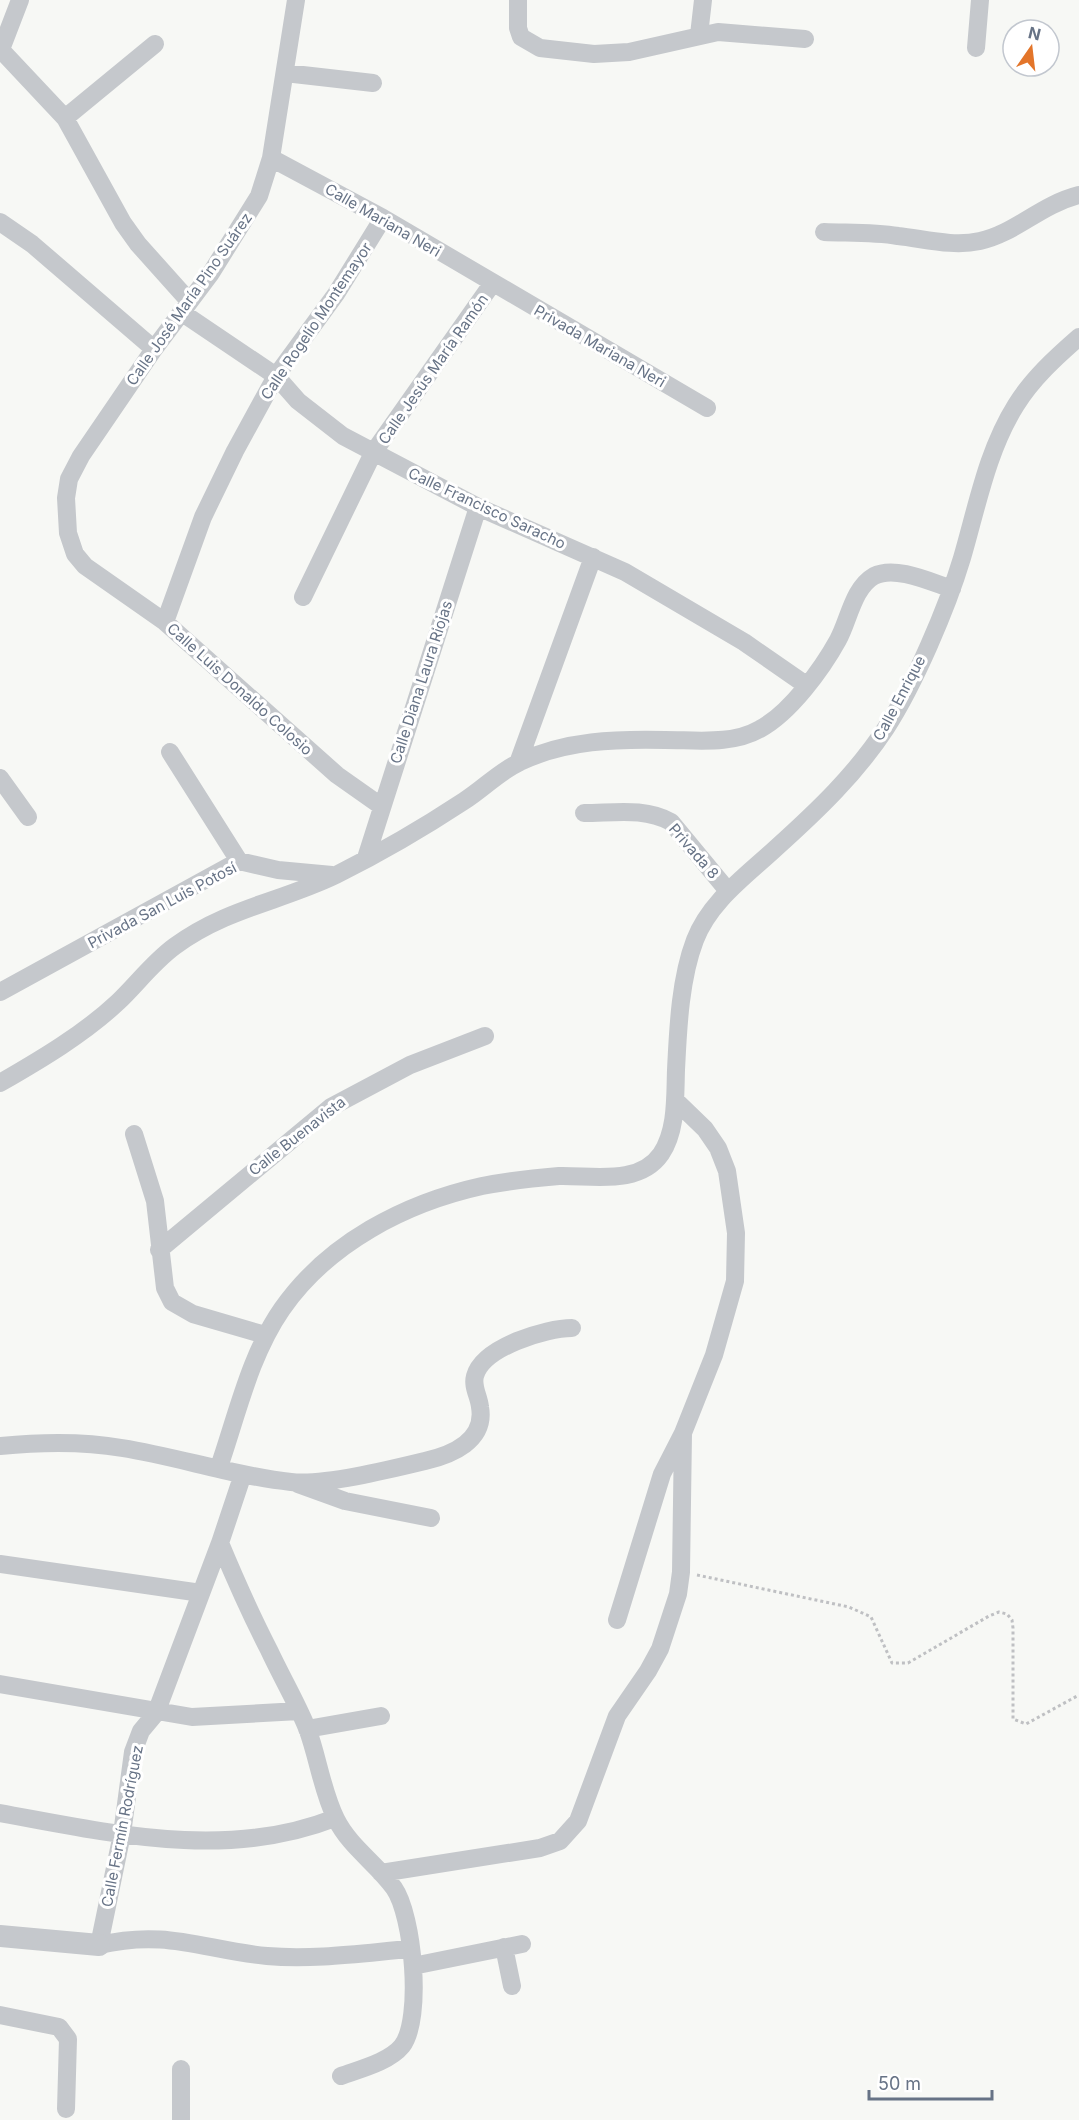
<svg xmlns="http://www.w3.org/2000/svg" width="1079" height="2120" font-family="Inter,sans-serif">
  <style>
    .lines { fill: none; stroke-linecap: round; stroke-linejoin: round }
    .path { stroke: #bfc0c3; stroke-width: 3; stroke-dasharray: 3 3; stroke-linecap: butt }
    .minor { stroke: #c5c8cc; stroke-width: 18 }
    .tertiary { stroke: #c5c8cc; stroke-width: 22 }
    .labels { text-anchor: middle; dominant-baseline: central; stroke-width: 6; stroke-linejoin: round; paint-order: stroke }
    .street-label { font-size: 15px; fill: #677386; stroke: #fff }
  </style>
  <rect width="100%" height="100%" fill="#f7f8f5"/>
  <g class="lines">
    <path class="path" d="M697,1575l152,32 22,10 21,46h16l81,-47 10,-4 8,2 5,6 1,8v91l13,5 53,-29"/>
    <path class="minor" d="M296,0l-25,158 -12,38 -48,77 -57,76 -73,107 -12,23 -3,19 2,35 7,21 10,12 80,56 172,153 44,31
      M518,0v28l3,9 19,11 54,6 35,-2 89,-20 87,7
      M699,35l4,-35
      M976,48l4,-48
      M1,50l64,68 58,105 15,21 51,57
      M0,52l20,-52
      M285,73l88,10
      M65,118l90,-74
      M271,158l112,60 324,190
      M0,222l32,22 122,105
      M824,232c25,1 50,0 74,4 27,3 55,11 82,5 36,-8 60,-36 99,-46
      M181,312l95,64 22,25 45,35 135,71 147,65 119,70 62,43
      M303,597l70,-144 119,-169
      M165,622l38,-105 32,-66 41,-75 60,-82 47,-76
      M170,752l69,109
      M518,763l75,-206
      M0,778l28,39
      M584,813c29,0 61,-6 87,9l57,69
      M366,858l112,-351
      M0,992l239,-131 39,9 54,5
      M0,1083c40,-23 84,-49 118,-81 19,-18 35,-40 57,-56 52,-38 105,-44 161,-71 44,-22 87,-47 128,-74 19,-12 36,-30 56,-39 46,-22 96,-23 145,-22 32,0 67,5 95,-11 30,-16 62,-60 78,-89 11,-20 15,-52 36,-64 21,-11 57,6 78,13
      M134,1134l21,67 10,87 7,14 21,12 72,21
      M159,1250l172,-143 79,-42 75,-29
      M0,1446c41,-4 82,-5 122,2 57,9 112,28 169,34 32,4 101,-13 134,-21 26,-6 61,-20 55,-54 -1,-11 -8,-20 -5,-31 8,-29 71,-48 97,-48
      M219,1467c18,-52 31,-112 63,-158 46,-66 123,-106 200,-123 26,-5 52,-8 77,-10 33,-1 80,10 102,-22 16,-24 14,-57 15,-84 2,-41 4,-91 19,-130 15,-39 51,-64 81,-92 41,-37 80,-74 110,-120 28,-43 61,-120 76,-170 15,-51 25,-107 54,-153 16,-26 40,-48 63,-68
      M243,1474l-23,69c15,36 31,72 49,107 12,26 27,51 38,78 11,29 15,63 29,91 14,28 40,44 58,69 19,27 29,131 8,158 -13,16 -42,23 -61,30
      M298,1484l47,17 86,17
      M220,1543l-64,170 -15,18 -8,21 -11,82 -23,111c68,-16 105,5 168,11 47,4 96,-3 143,-7
      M0,1564l201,29
      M617,1620l45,-146 21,-41 31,-78 21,-74 1,-48 -9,-62 -9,-23 -13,-19 -30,-29
      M0,1684l192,33 107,-6
      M307,1729l74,-13
      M0,1813c111,20 226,48 335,5
      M381,1873l159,-25 20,-7 18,-20 39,-105 31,-45 12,-22 18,-55 3,-22 2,-139
      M504,1947l8,39
      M413,1966l109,-22
      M0,2015l59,12 9,12 -2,70
      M181,2069v51"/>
    <path class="tertiary" d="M0,1936l99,9"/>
  </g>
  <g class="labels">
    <g class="street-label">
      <text transform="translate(383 220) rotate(30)">Calle Mariana Neri</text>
      <text transform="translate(189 299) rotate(-55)">Calle José María Pino Suárez</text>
      <text transform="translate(316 321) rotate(-56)">Calle Rogelio Montemayor</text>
      <text transform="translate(600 346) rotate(30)">Privada Mariana Neri</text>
      <text transform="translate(433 369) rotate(-55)">Calle Jesús María Ramón</text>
      <text transform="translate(487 508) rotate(25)">Calle Francisco Saracho</text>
      <text transform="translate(421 682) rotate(-72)">Calle Diana Laura Riojas</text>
      <text transform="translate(240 689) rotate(42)">Calle Luis Donaldo Colosio</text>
      <text transform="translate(899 698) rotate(-62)">Calle Enrique</text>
      <text transform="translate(694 851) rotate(49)">Privada 8</text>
      <text transform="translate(162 905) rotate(-28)">Privada San Luis Potosí</text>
      <text transform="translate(297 1136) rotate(-38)">Calle Buenavista</text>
      <text transform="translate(122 1826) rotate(-79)">Calle Fermín Rodríguez</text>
    </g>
  </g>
  <g transform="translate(1031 48) rotate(14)"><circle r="28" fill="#ffffff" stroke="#c2c7cf" stroke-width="1.5"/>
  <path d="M0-4.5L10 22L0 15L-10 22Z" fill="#e3752a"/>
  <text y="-9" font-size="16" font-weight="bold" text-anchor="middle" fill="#677386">N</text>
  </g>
  <path d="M869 2090v9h123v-9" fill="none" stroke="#677386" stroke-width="3"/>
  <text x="878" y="2090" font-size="18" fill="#677386" stroke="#ffffff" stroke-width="4.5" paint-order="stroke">50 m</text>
</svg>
